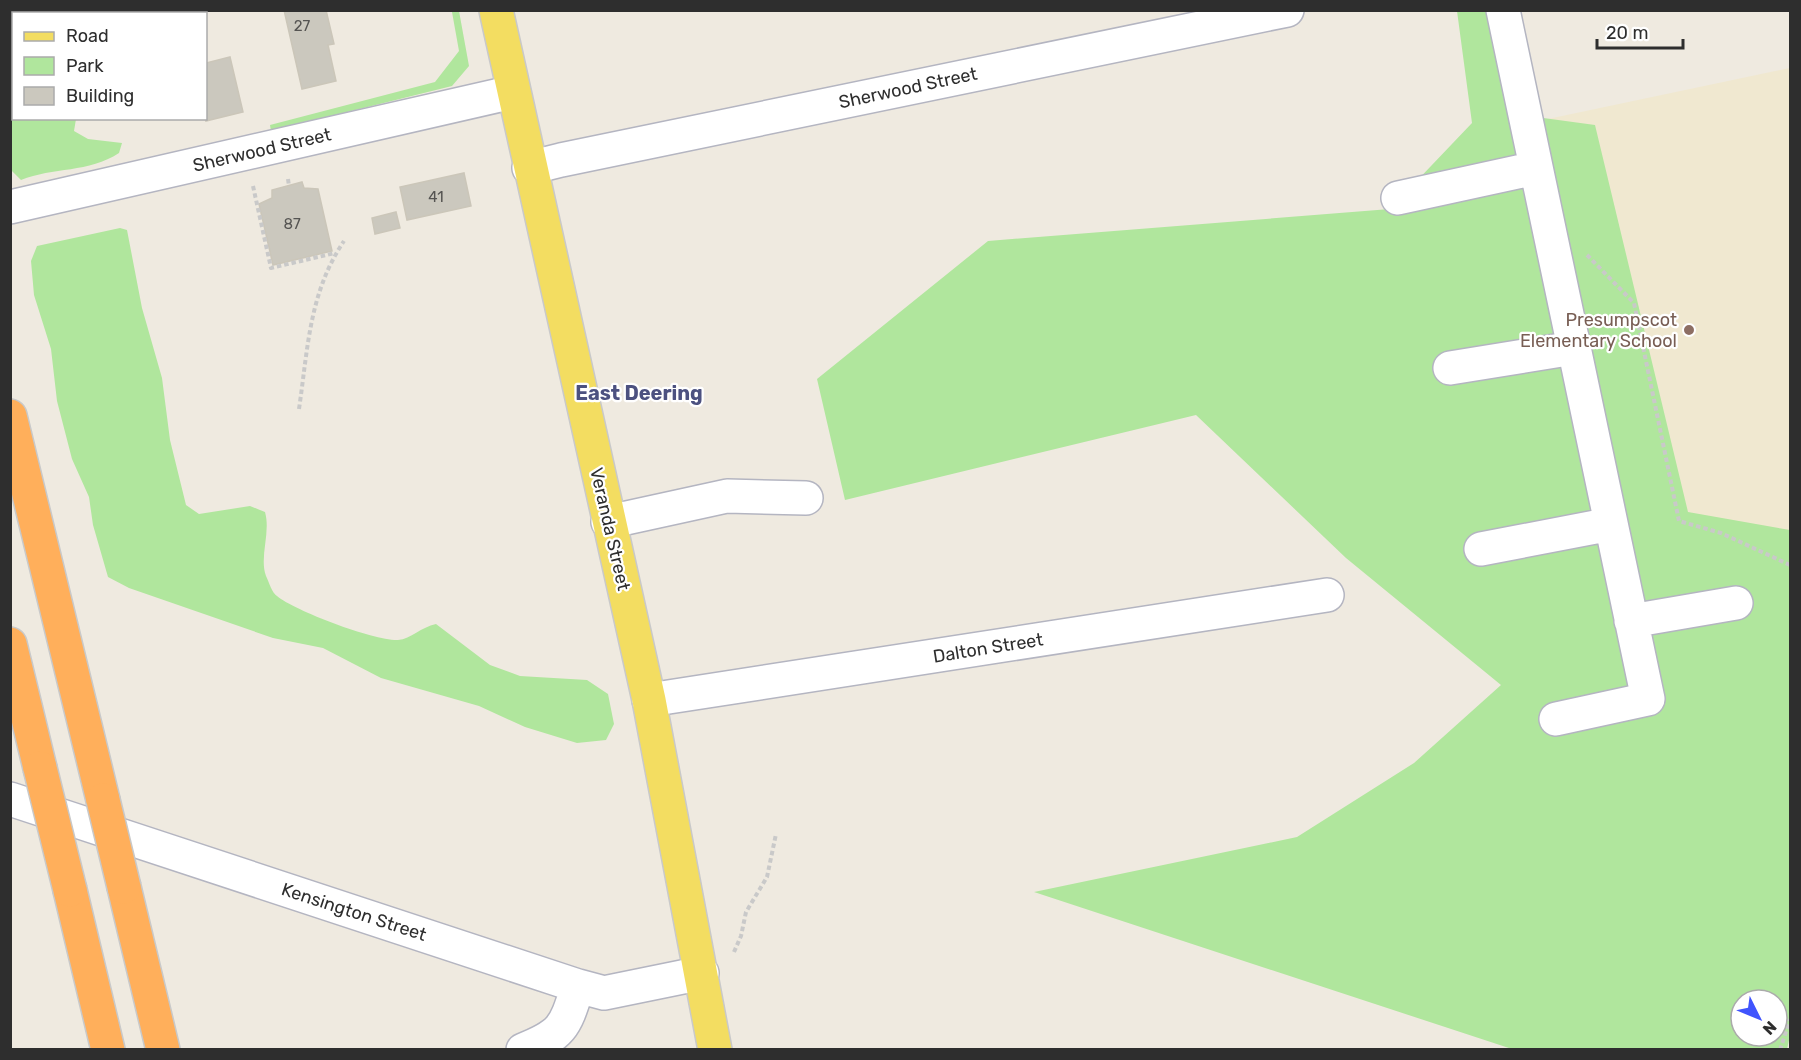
<svg xmlns="http://www.w3.org/2000/svg" width="1801" height="1060" font-family="Rubik,sans-serif">
  <style>
    .education { fill: #f0e8d0 }
    .green { fill: #b0e69d; fill-rule: evenodd }
    .building { fill: #cbc8be; stroke: #cbc6b9; stroke-width: 1.5 }
    .lines { fill: none; stroke-linecap: round; stroke-linejoin: round }
    .minor-casing { stroke: #b4b5c1; stroke-width: 36 }
    .major-casing { stroke: #c9c9c9; stroke-width: 36 }
    .highway-casing { stroke: #c9c9c9; stroke-width: 36 }
    .path { stroke: #c9c9c9; stroke-width: 4; stroke-dasharray: 4.5 3; stroke-linecap: butt }
    .minor { stroke: #fff; stroke-width: 33 }
    .major { stroke: #f3dd61; stroke-width: 33 }
    .highway { stroke: #ffaf5b; stroke-width: 33 }
    .highway-bridge-casing { stroke: #c9c9c9; stroke-width: 36; stroke-linecap: butt }
    .highway-bridge { stroke: #ffaf5b; stroke-width: 33 }
    .education-dot { fill: #8d6e63; stroke: #fff; stroke-width: 2 }
    .labels { text-anchor: middle; dominant-baseline: central; stroke-width: 4.5; stroke-linejoin: round; paint-order: stroke }
    .number-label { font-size: 15px; fill: #555452 }
    .street-label { font-size: 18px; fill: #2e2e2e; stroke: #fff }
    .education-label { font-size: 18px; fill: #785e54; stroke: #fff; text-anchor: end }
    .neighbourhood-label { font-size: 20px; font-weight: bold; fill: #4c5180; stroke: #fff }
  </style>
  <rect width="100%" height="100%" fill="#efeae0"/>
  <path class="education" d="M1790,68v471l-153,32 -94,-451z"/>
  <path class="green" d="M11,10l138,1 -2,3h-133v104l62,1 -2,12 14,8 34,4 -3,10c-30,20 -66,14 -98,27l-10,-10z
    M459,11l10,55 -17,20 -181,45 -1,-6 165,-43 24,-31 -7,-39z
    M1457,11h53l26,106 59,8 93,387 102,18v506l-3,13h-275l-478,-157 263,-55 117,-74 87,-78 -155,-127 -150,-143 -351,85 -28,-121 171,-138 402,-32 82,-86zM1741,1000h36v36h-36z
    M120,228l7,2 15,78 20,70 8,62 16,65 13,9 51,-8 15,6c6,21 -6,45 1,64 3,6 6,17 11,20 18,15 98,45 121,44 13,-1 23,-13 38,-16l54,41 30,11 67,4 21,14 6,30 -8,16 -29,3 -52,-16 -46,-21 -98,-28 -58,-30 -50,-10 -144,-50 -21,-11 -15,-52 -4,-28 -17,-38 -15,-58 -6,-52 -17,-54 -3,-34 6,-15z"/>
  <path class="building" d="M284,10h42l8,34 -6,1 8,36 -34,8z
    M230,57l13,55 -37,9v-58z
    M464,173l7,33 -64,14 -7,-33z
    M302,182l2,6 14,1 14,62 -59,14 -14,-61 13,-6v-8z
    M396,212l4,16 -25,6 -3,-16z"/>
  <g class="lines">
    <g class="minor-casing">
      <path id="minor" d="M1503,10l145,689 -92,20
        M529,168l32,-8 726,-150
        M1398,198l138,-30
        M10,207l503,-115
        M1450,368l124,-20
        M608,522l119,-26 79,2
        M1481,549l130,-25
        M1631,621l105,-18
        M649,700l678,-105
        M10,799l568,187 26,7 98,-20
        M523,1050c41,-16 42,-24 55,-64"/>
    </g>
    <g class="major-casing">
      <path id="major" d="M496,10l153,690 66,350"/>
    </g>
    <g class="highway-casing">
      <path id="highway" d="M10,416l93,384
        M10,644l30,124
        M124,887l39,163
        M70,890l38,160"/>
    </g>
    <path class="path" d="M288,179l1,7
      M253,186l18,82 64,-15
      M1587,255l47,48 45,218 42,12 69,32
      M299,409c9,-61 10,-116 45,-168
      M734,952l7,-16 5,-24 21,-35 9,-43
      M1780,1050l10,-31"/>
    <use href="#minor" class="minor"/>
    <use href="#major" class="major"/>
    <use href="#highway" class="highway"/>
    <g class="highway-bridge-casing">
      <path id="highway-bridge" d="M40,768l30,122
        M103,800l21,87"/>
    </g>
    <use href="#highway-bridge" class="highway-bridge"/>
  </g>
  <circle class="education-dot" cx="1689" cy="330" r="6"/>
  <g class="labels">
    <g class="number-label">
      <text x="302" y="26">27</text>
      <text x="436" y="197">41</text>
      <text x="292" y="224">87</text>
    </g>
    <g class="street-label">
      <text transform="translate(908 88) rotate(-12)">Sherwood Street</text>
      <text transform="translate(262 150) rotate(-13)">Sherwood Street</text>
      <text transform="translate(610 529) rotate(77)">Veranda Street</text>
      <text transform="translate(988 648) rotate(-9)">Dalton Street</text>
      <text transform="translate(354 912) rotate(18)">Kensington Street</text>
    </g>
    <g class="education-label">
      <text x="1677" y="320">Presumpscot<tspan x="1677" dy="21">Elementary School</tspan></text>
    </g>
    <g class="neighbourhood-label">
      <text x="639" y="393">East Deering</text>
    </g>
  </g>
  <rect width="1801" height="1060" fill="none" stroke="#2e2e2e" stroke-width="24"/>
  <rect x="12" y="12" width="195" height="108" fill="#ffffff" stroke="#ababab" stroke-width="1.5"/>
  <rect x="24" y="32" width="30" height="9" fill="#f3dd61" stroke="#ababab" stroke-width="1.5"/>
  <text x="66" y="42" font-size="18" fill="#2e2e2e">Road</text>
  <rect x="24" y="57" width="30" height="18" fill="#b0e69d" stroke="#ababab" stroke-width="1.5"/>
  <text x="66" y="72" font-size="18" fill="#2e2e2e">Park</text>
  <rect x="24" y="87" width="30" height="18" fill="#cbc8be" stroke="#ababab" stroke-width="1.5"/>
  <text x="66" y="102" font-size="18" fill="#2e2e2e">Building</text>
  <g transform="translate(1759 1018) rotate(133)"><circle r="28" fill="#ffffff" stroke="#ababab" stroke-width="1.5"/>
  <path d="M0-4.5L10 22L0 15L-10 22Z" fill="#4054fd"/>
  <text y="-9" font-size="16" font-weight="bold" text-anchor="middle" fill="#2e2e2e">N</text>
  </g>
  <path d="M1597 39v9h86v-9" fill="none" stroke="#2e2e2e" stroke-width="3"/>
  <text x="1606" y="39" font-size="18" fill="#2e2e2e" stroke="#ffffff" stroke-width="4.5" paint-order="stroke">20 m</text>
</svg>
